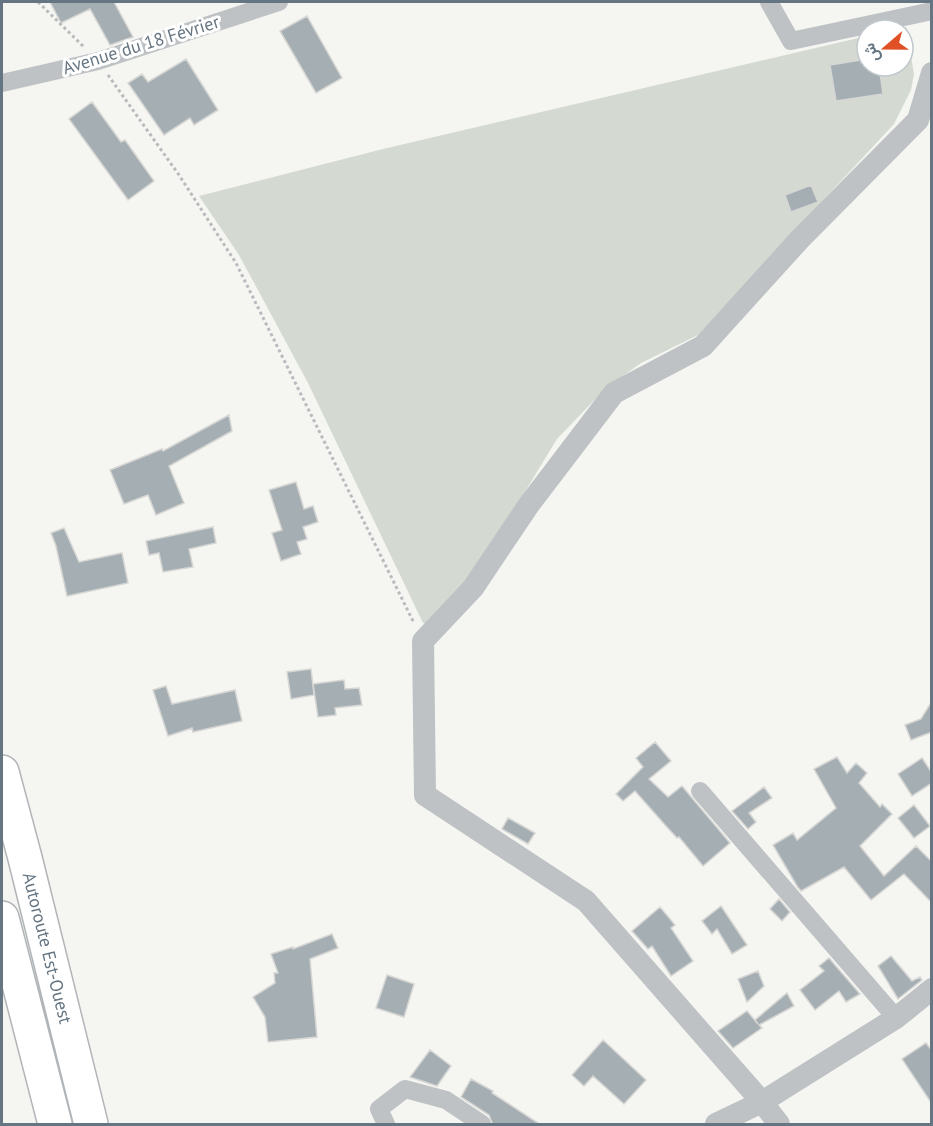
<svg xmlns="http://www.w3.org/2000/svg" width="933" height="1126" viewBox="0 0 933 1126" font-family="'PT Sans',Vazirmatn,sans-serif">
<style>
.green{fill:#d4dad1}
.building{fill:#a5aeb3;stroke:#d6d6d4;stroke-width:1.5}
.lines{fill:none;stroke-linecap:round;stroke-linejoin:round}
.motorway-casing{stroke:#b1b5b8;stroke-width:36}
.path{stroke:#b8bbbd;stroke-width:3;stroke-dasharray:3 3;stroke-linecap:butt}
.minor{stroke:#bec2c5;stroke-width:18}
.tertiary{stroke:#bec2c5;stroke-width:22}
.motorway{stroke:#fff;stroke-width:33}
.labels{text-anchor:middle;stroke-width:6;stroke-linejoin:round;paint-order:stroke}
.street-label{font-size:18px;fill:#657582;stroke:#fff}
</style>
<rect width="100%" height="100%" fill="#f5f5f1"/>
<path class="green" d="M 906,27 L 914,74 L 911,90 L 894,124 L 698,335 L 641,363 L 605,389 L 557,439 L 478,569 L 432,623 L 423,623 L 308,383 L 239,255 L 199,196 L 383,149 L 867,36 L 867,66 L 903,66 L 903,30 L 895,30 Z"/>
<path class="building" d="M 50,2 L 114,2 L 133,37 L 110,45 L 90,9 L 61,23 Z
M 307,16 L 342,78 L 316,93 L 280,31 Z
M 186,59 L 218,110 L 194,125 L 190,118 L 164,135 L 128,83 L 142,74 L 148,82 Z
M 867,59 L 867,66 L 879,66 L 883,94 L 836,101 L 830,65 Z
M 92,102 L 121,142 L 125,140 L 154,181 L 128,200 L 69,119 Z
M 811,185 L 818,202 L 791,212 L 785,195 Z
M 229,415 L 232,431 L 169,466 L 184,503 L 156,515 L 148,495 L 124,504 L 110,470 L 162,449 L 163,451 Z
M 296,482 L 304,509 L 313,506 L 318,522 L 303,527 L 307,539 L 297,542 L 301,554 L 281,561 L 272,533 L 282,530 L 269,490 Z
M 213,527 L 216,543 L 189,549 L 193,567 L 163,572 L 159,553 L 149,555 L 146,541 Z
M 64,528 L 79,562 L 122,553 L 128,583 L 67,596 L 56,546 L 51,533 Z
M 311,669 L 314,695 L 291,699 L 287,672 Z
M 344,680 L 345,689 L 359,688 L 362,705 L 335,708 L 336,715 L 318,717 L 313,684 Z
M 166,686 L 172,704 L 235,690 L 242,721 L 193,732 L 192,728 L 168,736 L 153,690 Z
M 932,701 L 932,732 L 911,740 L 905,725 L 921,719 Z
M 655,742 L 671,761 L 649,779 L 668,797 L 682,786 L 730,843 L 703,866 L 679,837 L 677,838 L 666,826 L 635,791 L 623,801 L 616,794 L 643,767 L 636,758 Z
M 837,757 L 847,773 L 856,763 L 867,773 L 859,783 L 880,807 L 882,804 L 892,814 L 860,846 L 884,876 L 916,846 L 932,862 L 932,903 L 904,874 L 871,900 L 844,867 L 801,891 L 797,886 L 773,845 L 793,833 L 797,840 L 836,808 L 814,769 Z
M 922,758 L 932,773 L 932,783 L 912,796 L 898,774 Z
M 764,787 L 772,798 L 749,813 L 756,822 L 748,829 L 732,811 Z
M 914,805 L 930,826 L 914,838 L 898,818 Z
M 508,818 L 535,833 L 528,844 L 502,829 Z
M 779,899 L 790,912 L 782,921 L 770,909 Z
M 721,906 L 747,945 L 732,954 L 717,929 L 712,934 L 702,921 Z
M 660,907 L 675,925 L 671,928 L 693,961 L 671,976 L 652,946 L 648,949 L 632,931 Z
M 332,934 L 338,948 L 310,959 L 317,1037 L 268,1042 L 265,1017 L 253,997 L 275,983 L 274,973 L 278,973 L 271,954 L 293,947 L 293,949 Z
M 891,956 L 912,981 L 920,977 L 922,980 L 898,999 L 878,966 Z
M 829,958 L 860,994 L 846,1002 L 839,991 L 815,1010 L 800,990 L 824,971 L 819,966 Z
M 758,971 L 764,986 L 747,1002 L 738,979 Z
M 387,975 L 414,984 L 404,1017 L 376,1008 Z
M 787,993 L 794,1006 L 759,1025 L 762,1028 L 733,1048 L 718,1031 L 747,1011 L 758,1024 L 755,1020 Z
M 603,1040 L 646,1080 L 624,1104 L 593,1076 L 584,1086 L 572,1075 Z
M 926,1043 L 932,1051 L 932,1104 L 902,1059 Z
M 430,1050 L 451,1066 L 437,1086 L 410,1077 Z
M 471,1079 L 493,1091 L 492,1093 L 541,1125 L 493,1125 L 489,1115 L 461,1097 Z"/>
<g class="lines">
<defs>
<path id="motorway" d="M 2,772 L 25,858 L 91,1124
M 2,918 L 55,1124"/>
</defs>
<use href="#motorway" class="motorway-casing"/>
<path class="path" d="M 38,2 L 84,47
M 108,75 L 179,175 L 236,263 L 414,623"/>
<path class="minor" d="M 769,2 L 791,41 L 932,11
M 2,83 L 98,61 L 279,2
M 700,791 L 896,1018
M 386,1124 L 379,1109 L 405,1089 L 446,1100 L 482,1124"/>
<path class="tertiary" d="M 716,1124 L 762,1102 L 896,1018 L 932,989
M 779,1124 L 762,1102 L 586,901 L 425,795 L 423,641 L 473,588 L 528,506 L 614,393 L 703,346 L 800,239 L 918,120 L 932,73"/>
<use href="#motorway" class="motorway"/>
</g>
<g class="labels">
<g class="street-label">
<text transform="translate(141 45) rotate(-17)" y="6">Avenue du 18 Février</text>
<text transform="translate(47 948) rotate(76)" y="6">Autoroute Est-Ouest</text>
</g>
</g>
<rect width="933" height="1126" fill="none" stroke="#657582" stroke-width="6"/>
<g transform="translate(885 48) rotate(250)"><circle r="28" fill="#ffffff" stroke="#c1c8cd" stroke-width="1.5"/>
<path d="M0-4.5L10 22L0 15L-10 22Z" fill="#e05127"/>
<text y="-9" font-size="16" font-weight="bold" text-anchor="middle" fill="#657582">ش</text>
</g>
</svg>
